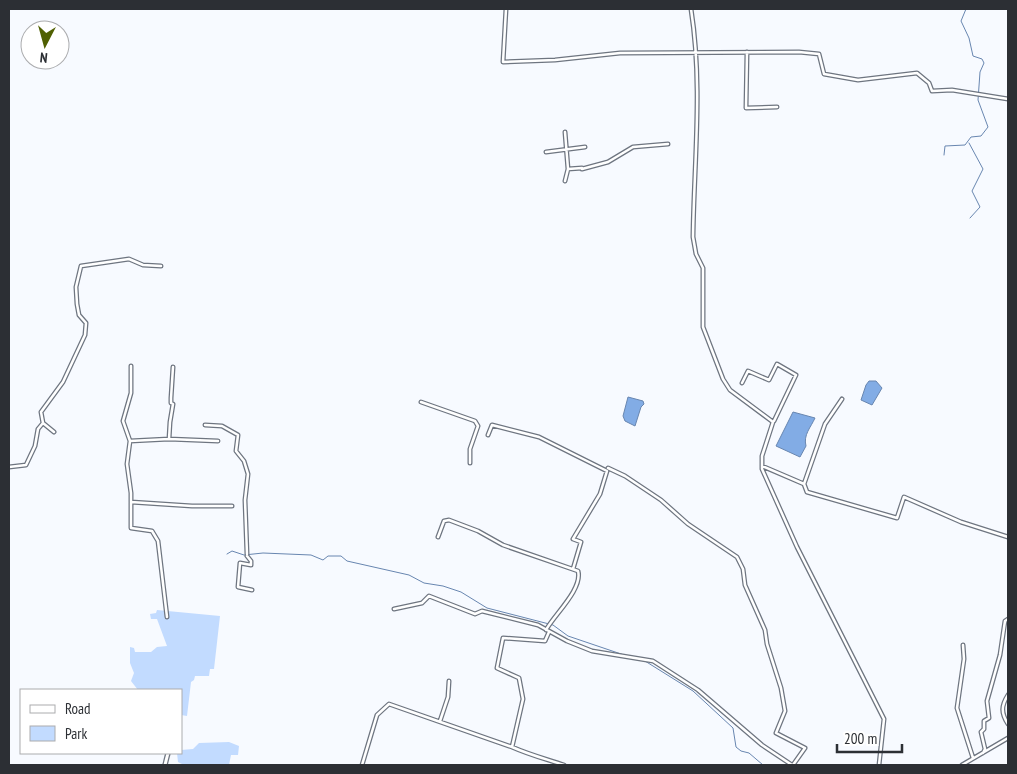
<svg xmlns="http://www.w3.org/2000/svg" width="1017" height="774" viewBox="0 0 1017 774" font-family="'PT Sans Narrow',sans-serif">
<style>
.green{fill:#c2dbff}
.water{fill:#82ace5;stroke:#6886b0}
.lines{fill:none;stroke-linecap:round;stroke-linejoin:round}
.stream{stroke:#6886b0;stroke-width:1}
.minor-casing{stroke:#6e7580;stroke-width:5}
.tertiary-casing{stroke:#6e7580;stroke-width:5.5}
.minor{stroke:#fff;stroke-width:2.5}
.tertiary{stroke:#fff;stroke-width:3}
</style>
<rect width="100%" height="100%" fill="#f7faff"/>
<path class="green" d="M 157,610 L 220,616 L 214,669 L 210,669 L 209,676 L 195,676 L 194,680 L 191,682 L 187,716 L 181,715 L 181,690 L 138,690 L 131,681 L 134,673 L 130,663 L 130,647 L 134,648 L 135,652 L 151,652 L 157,647 L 167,646 L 157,619 L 151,619 L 150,614 L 156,613 Z
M 229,742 L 239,746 L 238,755 L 231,755 L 229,765 L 184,765 L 178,762 L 177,753 L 181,753 L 181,750 L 193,749 L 199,743 Z"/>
<path class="water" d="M 869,381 L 876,381 L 882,388 L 872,405 L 861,400 L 866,385 Z
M 628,397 L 643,401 L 644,404 L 641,407 L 635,426 L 625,421 L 623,416 Z
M 793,412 L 815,418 C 811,427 803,435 806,446 L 800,457 L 776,446 Z"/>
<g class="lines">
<path class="stream" d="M 969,143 L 983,169 L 972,191 L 980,207 L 970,218
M 944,155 L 945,146 L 965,145 L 971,137 L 981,136 L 988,127 L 978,100 L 980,72 L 984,63 L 982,59 L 973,56 L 969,38 L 961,21 L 966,9
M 227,554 L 232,551 L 244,555 L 263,553 L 311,555 L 323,560 L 328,556 L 341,556 L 347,561 L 409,575 L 424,583 L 443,586 L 461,592 L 487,608 L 553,625 L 568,636 L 627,656
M 633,659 L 645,661 L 693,691 L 733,728 L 736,747 L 741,751 L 749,753 L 763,765"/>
<defs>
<path id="minor" d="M 506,9 L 503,62 L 555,60 L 620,53 L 799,52 L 819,54 L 824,74 L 858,80 L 917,73 L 929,83 L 932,91 L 952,90 L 1008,99
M 691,9 C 703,85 694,161 693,237 L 696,254 L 703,268 L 703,327 L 723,379 L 730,390 L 773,422 L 762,456 L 762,469 L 797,547 L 884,719 L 879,765
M 747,52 L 746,108 L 777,107
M 565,132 L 568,169 L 565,181
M 546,152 L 585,147
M 568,169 L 582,168
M 582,169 L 608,162 L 633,147 L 668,144
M 131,366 L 131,393 L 123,421 L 130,441 L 127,464 L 131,493 L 131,528 L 152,531 L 158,541 L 167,617
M 742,383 L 748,371 L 769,380 L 777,364 L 796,375 L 774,421
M 421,402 L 475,421 L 478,426 L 470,449 L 470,463
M 205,425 L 222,426 L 238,435 L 236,451 L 244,461 L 248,474 L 245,500 L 247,554
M 54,432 L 43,423 L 41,412 L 63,382 L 85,335 L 86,323 L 79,315 L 77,304 L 76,287 L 81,266 L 129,259 L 143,265 L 161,266
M 488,435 L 492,425 L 539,437 L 607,471 L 600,494 L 573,539 L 581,542 L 573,569
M 169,439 L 170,422 L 173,404 L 171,403 L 171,398 L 173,367
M 130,441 L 169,439 L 218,441
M 762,466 L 804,484 L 807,492 L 897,518 L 904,497 L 961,522 L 1008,537
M 9,467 L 26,465 L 35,446 L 38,429 L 43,423
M 608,468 L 625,476 L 661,500 L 688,524 L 737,557 L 743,569 L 745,585 L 765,630 L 767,644 L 781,688 L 785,711 L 776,733 L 805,748 L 793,765
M 804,484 L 825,424 L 842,399
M 131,502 L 192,506 L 232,506
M 438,537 L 444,521 L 449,520 L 478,531 L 503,545 L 578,571 C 583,589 554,615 546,630
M 247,556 L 251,561 L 251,565 L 240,563 L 238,587 L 252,590
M 394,609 L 422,603 L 429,596 L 475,614 L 482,611 L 538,625 L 567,641 L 592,651 L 653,661 L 698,690 L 762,745 L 792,765
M 963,645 L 964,659 L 957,708 L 973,758
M 1008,695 C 1001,706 1001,713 1008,724
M 440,721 L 448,697 L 449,681
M 512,747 C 530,755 546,759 564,765
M 983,753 L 985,749 L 981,732 L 984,729 L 984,721 L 989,718 L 987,701 L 1000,655 L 1005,621 L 1008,619
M 362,765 L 377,715 L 389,704 L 512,747 L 523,699 L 519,678 L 497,668 L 503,638 L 545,641 L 549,632
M 962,765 L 1008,738"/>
<path id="tertiary" d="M 165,765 L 168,753"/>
</defs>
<use href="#minor" class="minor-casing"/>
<use href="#tertiary" class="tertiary-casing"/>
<use href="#minor" class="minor"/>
<use href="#tertiary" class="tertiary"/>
</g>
<rect width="1017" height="774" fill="none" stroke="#2c2f34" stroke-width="20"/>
<rect x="20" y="689" width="162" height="65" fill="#ffffff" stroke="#abacae"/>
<rect x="30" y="705" width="25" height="8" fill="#ffffff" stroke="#abacae"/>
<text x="65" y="714" font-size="15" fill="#2c2f34">Road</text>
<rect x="30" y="726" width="25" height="15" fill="#c2dbff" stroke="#abacae"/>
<text x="65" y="739" font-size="15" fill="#2c2f34">Park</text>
<g transform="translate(45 45) rotate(186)"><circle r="24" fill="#ffffff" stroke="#abacae"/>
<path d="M0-4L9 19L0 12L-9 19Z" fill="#506002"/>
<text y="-8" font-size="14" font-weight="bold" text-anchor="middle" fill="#2c2f34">N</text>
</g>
<path d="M837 744v8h65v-8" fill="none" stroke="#2c2f34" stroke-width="2.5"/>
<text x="844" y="744" font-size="15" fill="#2c2f34" stroke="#ffffff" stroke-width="4" paint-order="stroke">200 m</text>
</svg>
